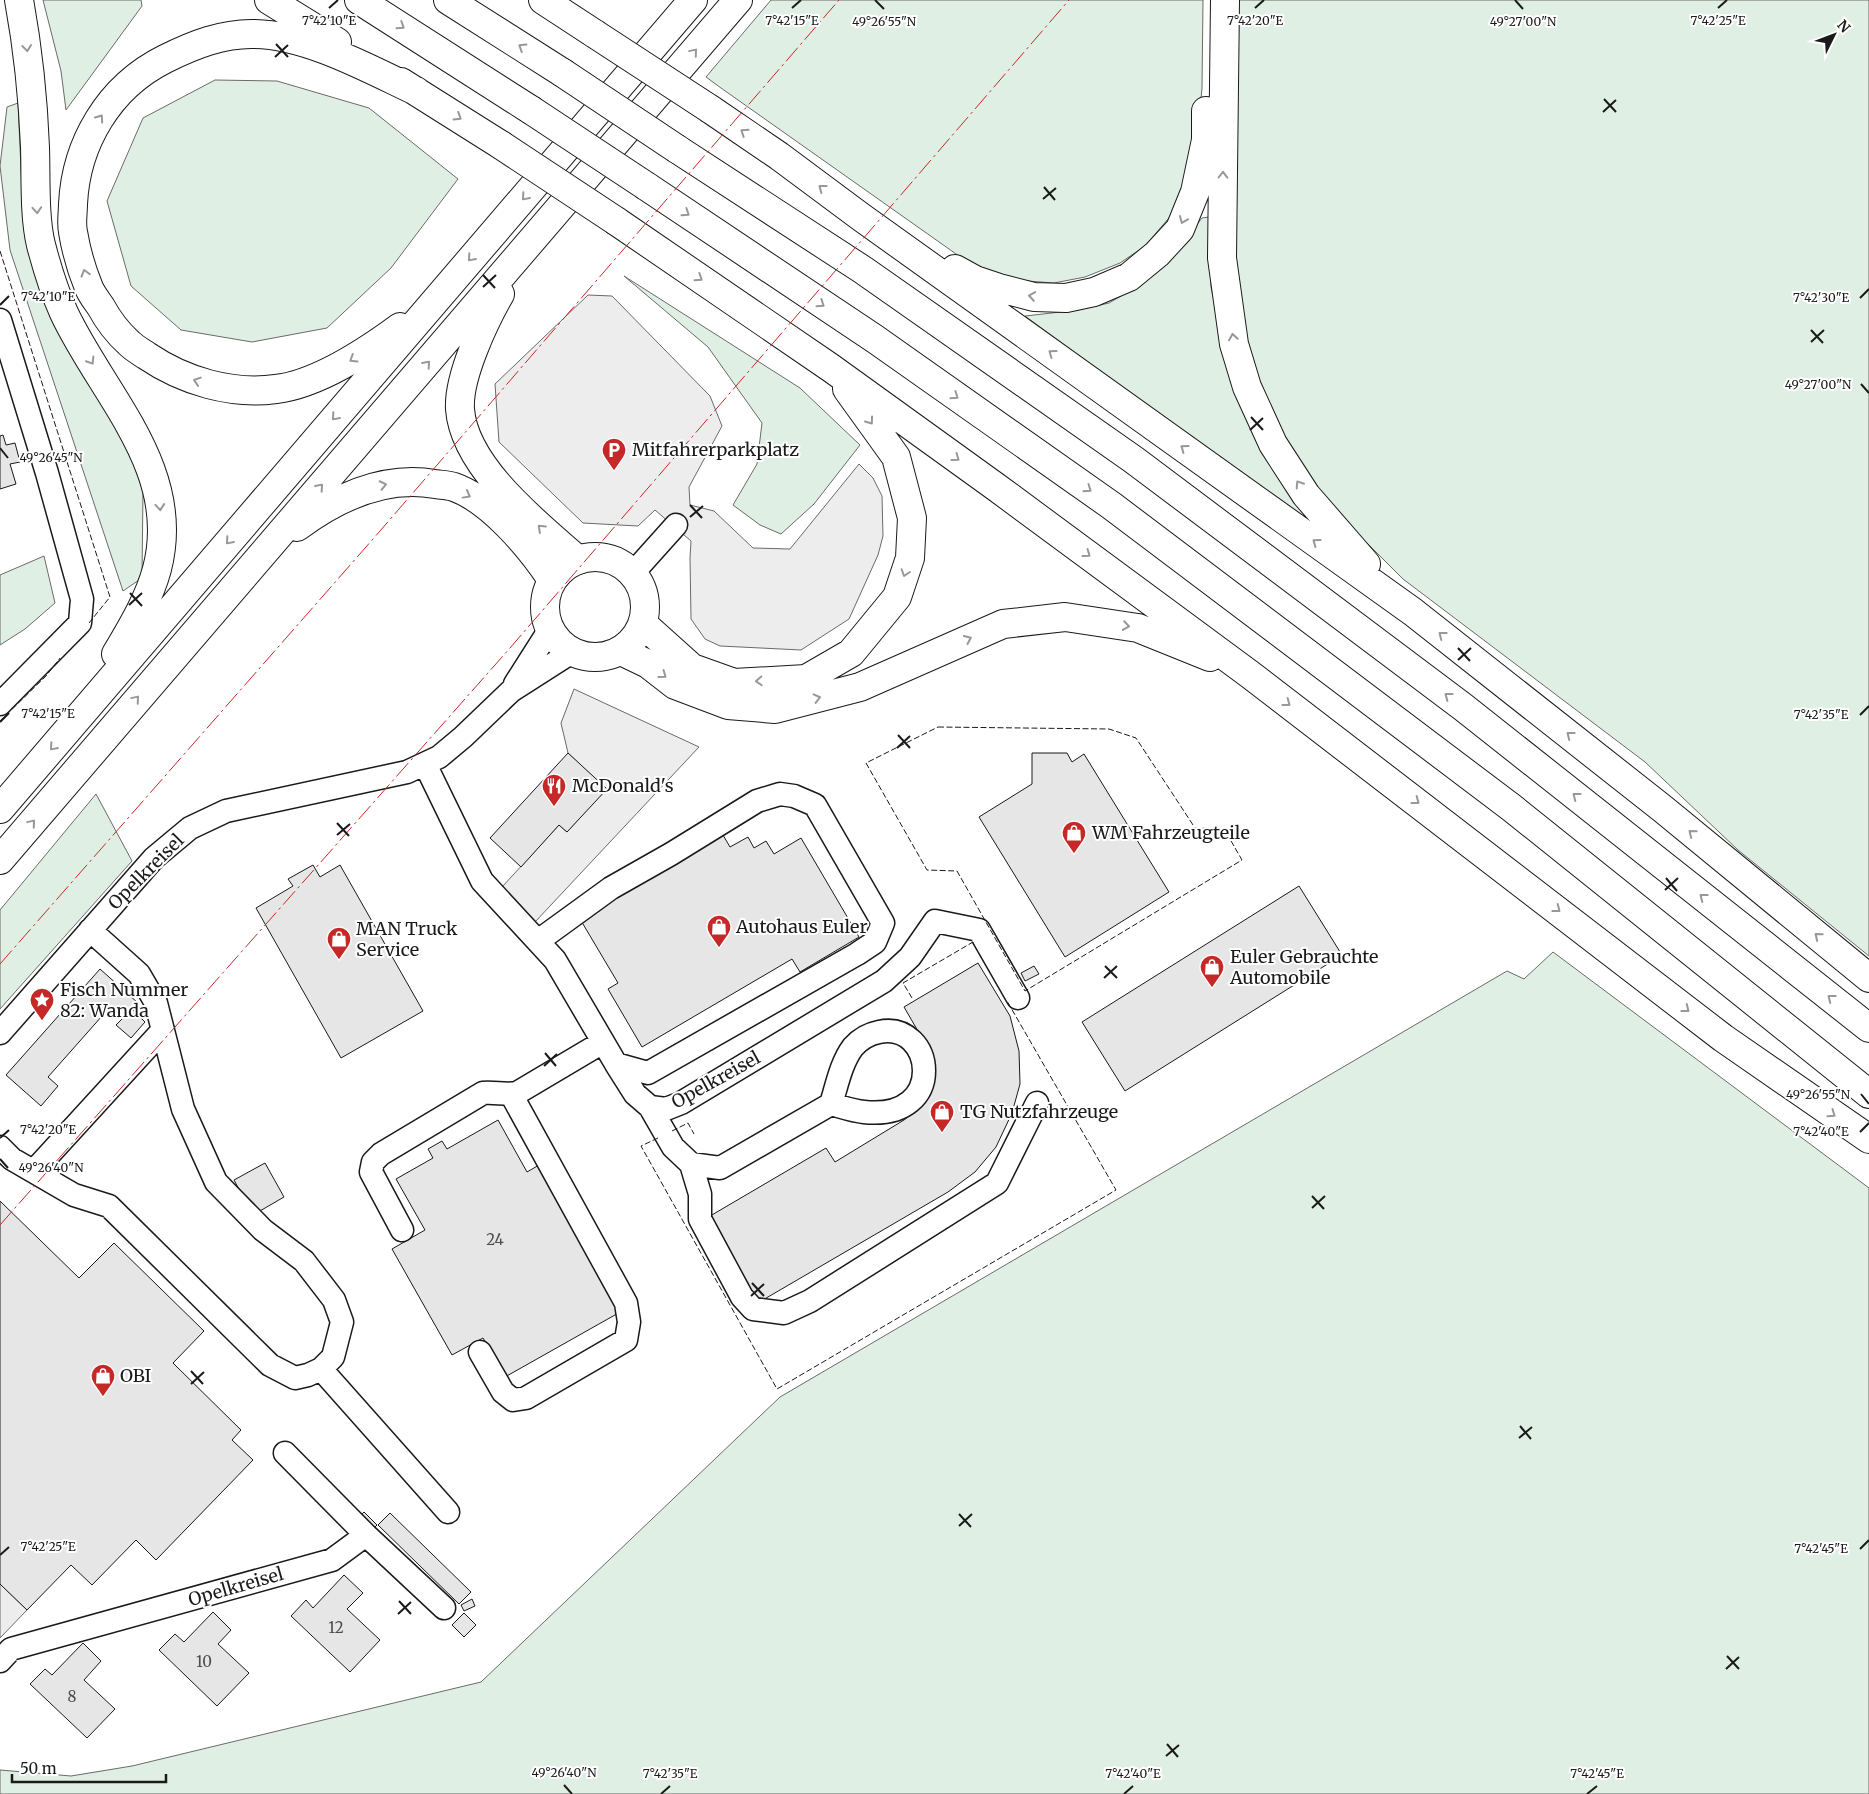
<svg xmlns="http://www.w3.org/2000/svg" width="1869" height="1794" viewBox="0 0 1869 1794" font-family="Merriweather,serif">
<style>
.green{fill:#e0efe3;stroke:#6a6a6a}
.parking{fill:#ededed;stroke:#6a6a6a}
.building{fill:#e6e6e6;stroke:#1a1a1a}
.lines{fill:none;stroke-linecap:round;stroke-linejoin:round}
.minor-casing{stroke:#1a1a1a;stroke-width:25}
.major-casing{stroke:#1a1a1a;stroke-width:30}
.highway-casing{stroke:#1a1a1a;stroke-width:30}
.minor{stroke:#fff;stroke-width:22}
.major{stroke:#fff;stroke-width:28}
.highway{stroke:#fff;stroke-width:28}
.highway-bridge-casing{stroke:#1a1a1a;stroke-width:30;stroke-linecap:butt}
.highway-bridge{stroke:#fff;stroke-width:28}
.fence{stroke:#1a1a1a;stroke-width:1;stroke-dasharray:6 2.5;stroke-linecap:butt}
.power{stroke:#c62828;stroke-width:1;stroke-dasharray:18 4 2.5 4;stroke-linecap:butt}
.oneway{stroke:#989898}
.ticks{fill:none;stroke:#1a1a1a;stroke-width:2}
.labels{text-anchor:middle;stroke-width:4;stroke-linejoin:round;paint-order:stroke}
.number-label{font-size:15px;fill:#4d4d4d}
.poi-label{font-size:18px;fill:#1a1a1a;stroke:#fff;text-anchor:start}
.street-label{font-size:18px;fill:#1a1a1a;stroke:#fff}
.ticks-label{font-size:12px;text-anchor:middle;fill:#1a1a1a;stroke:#fff;stroke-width:4;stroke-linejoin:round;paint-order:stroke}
</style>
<rect width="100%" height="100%" fill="#fff"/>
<path class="green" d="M 43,0 L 141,0 L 142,6 L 66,110 L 61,71 Z
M 771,0 L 1203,0 L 1202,88 L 1197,144 L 1174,212 L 1145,246 L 1120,263 L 1085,277 L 1054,283 L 1014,280 L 966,261 L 721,88 L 706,77 Z
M 1235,0 L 1869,0 L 1869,956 L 1738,850 L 1645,762 L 1403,579 L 1313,489 L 1281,439 L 1243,340 L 1232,258 Z
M 215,80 L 277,81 L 369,108 L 458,179 L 391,268 L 327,328 L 252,342 L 181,330 L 131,286 L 107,201 L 143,118 Z
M 18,103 L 23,213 L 122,426 L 143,489 L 142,578 L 123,591 L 10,250 L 0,166 L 7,107 Z
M 1209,217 L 1211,287 L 1230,376 L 1243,412 L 1258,440 L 1311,519 L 1307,523 L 1025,316 L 1078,310 L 1109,303 L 1143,283 L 1165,265 L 1202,218 Z
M 624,276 L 800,388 L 860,445 L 814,504 L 781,534 L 760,525 L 733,505 L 757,464 L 762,423 L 708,347 Z
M 44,556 L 55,603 L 25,629 L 0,645 L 0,575 Z
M 96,794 L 132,861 L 0,1009 L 0,910 Z
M 1553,952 L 1869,1188 L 1869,1794 L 0,1794 L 0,1770 L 71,1776 L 132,1766 L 481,1682 L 780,1397 L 1507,971 L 1524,979 Z"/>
<path class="parking" d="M 588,295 L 612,296 L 710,396 L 722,426 L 689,487 L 690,505 L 714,511 L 753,548 L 790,549 L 859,464 L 873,478 L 882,496 L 883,536 L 878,555 L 849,619 L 801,650 L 720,646 L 705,639 L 691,619 L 690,558 L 691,541 L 655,510 L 638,526 L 583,523 L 499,442 L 495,384 Z
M 574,689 L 699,747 L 535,922 L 502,887 L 559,825 L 567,832 L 606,789 L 568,753 L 561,723 Z
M 0,1584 L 27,1610 L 0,1638 Z"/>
<path class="building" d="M 3,435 L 6,445 L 15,443 L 20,462 L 10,464 L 16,484 L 0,489 L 0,436 Z
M 568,753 L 607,789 L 567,832 L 559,825 L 521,867 L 490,838 Z
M 1032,753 L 1067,753 L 1072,762 L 1084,754 L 1169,892 L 1065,957 L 979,817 L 1032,784 Z
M 723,835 L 730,847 L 748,837 L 754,848 L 766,841 L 774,854 L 801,838 L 859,937 L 800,972 L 792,959 L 642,1047 L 608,989 L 618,983 L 580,919 Z
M 313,865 L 320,877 L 340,865 L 423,1011 L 341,1058 L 256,908 L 293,886 L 288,879 Z
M 1299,886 L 1342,955 L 1125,1091 L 1082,1022 Z
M 978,963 L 1010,1016 L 1019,1051 L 1020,1084 L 1012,1113 L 996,1147 L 975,1172 L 948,1192 L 756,1304 L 705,1219 L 826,1148 L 835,1162 L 904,1120 L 921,1107 L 929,1092 L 934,1077 L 933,1057 L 904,1007 Z
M 1034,966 L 1039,974 L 1025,981 L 1021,973 Z
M 100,969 L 138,1003 L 132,1009 L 145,1022 L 131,1038 L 116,1025 L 123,1018 L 110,1007 L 48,1077 L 58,1086 L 41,1106 L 6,1075 Z
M 498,1120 L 527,1172 L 539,1165 L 622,1311 L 505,1377 L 483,1338 L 452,1355 L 392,1249 L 425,1230 L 396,1179 L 433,1158 L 428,1149 L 442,1141 L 447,1149 Z
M 265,1163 L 284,1197 L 253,1215 L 234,1180 Z
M 0,1201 L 79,1278 L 114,1243 L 204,1331 L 173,1363 L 241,1430 L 232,1440 L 253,1460 L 156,1560 L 136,1540 L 92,1585 L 71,1565 L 27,1610 L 0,1584 Z
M 364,1512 L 377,1525 L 371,1531 L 358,1518 Z
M 390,1513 L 471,1592 L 459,1604 L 378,1525 Z
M 344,1575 L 363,1593 L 347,1609 L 380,1640 L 350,1672 L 291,1616 L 306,1600 L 313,1608 Z
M 472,1599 L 475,1606 L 464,1611 L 461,1605 Z
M 213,1612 L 231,1630 L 218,1644 L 249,1673 L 217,1706 L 159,1650 L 175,1634 L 184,1642 Z
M 464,1613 L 476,1625 L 464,1637 L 452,1625 Z
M 83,1643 L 101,1661 L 84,1680 L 115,1709 L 87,1738 L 30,1684 L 45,1669 L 52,1675 Z"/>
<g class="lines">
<defs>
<path id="minor" d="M 0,320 L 47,473 L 82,599 L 80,623 L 0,704
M 633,573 L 676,525
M 515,684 L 550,629
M 425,764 L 482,881 L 555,960 L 616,1064 L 635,1094 L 650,1107 L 666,1109 L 681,1103 L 884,981 L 910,957 L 935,921 L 979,930 L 1018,998
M 538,941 L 611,888 L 671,854 L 757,801 L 780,794 L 794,796 L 815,805 L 883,923 L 875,942 L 857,954 L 648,1073 L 616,1064
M 0,1033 L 154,858 L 190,828 L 226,811 L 407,772 L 439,757 L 463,737 L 511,691 L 572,652
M 650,1107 L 673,1147 L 691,1164 L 720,1168 L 831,1104 C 837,1085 841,1063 853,1047 C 860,1039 869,1034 879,1032 C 934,1020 949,1121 864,1112 C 853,1111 842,1107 831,1104
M 0,1147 L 12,1159 L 74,1195 L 109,1206 L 270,1365 L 295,1378 L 308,1375 L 321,1369 L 333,1357 L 342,1322 L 334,1300 L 304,1261 L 263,1230 L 216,1182 L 183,1109 L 156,1003 L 139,974 L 90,930
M 691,1164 L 700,1194 L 700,1219 L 742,1297 L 753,1309 L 784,1313 L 810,1301 L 997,1183 L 1037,1103
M 34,1171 L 163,1030
M 402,1230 L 371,1172 L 373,1162 L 381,1154 L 483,1093 C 495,1092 506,1095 517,1093 L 603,1042
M 480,1352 L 503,1392 L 513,1400 L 526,1398 L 626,1340 L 629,1322 L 626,1303 L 511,1094
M 321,1369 L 448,1512
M 285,1453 L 366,1535
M 0,1661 L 11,1649 L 332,1560 L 366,1535 L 444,1608"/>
<path id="major" d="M545 607a50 50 0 1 1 100 0a50 50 0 1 1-100 0Z"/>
<path id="highway" d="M 19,0 C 28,49 33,97 35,147 C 36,176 34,217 41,245 C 47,268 54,291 64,313 C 103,396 183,469 157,569 C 149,599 132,627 116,654
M 269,0 L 337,42
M 359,0 L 531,110
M 448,0 L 563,73
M 543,0 L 595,34
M 1225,0 L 1222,258 L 1234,344 L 1247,387 L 1273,444 L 1306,495 L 1366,564
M 401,82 L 501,145
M 710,109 L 779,156 L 861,217 L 1413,612 L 1663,809 L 1869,978
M 677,149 L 863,270 L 1134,460 L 1463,707 L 1869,1028
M 646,186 L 875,339 L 1112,506 L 1512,808 L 1869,1094
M 616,221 L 831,368 L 996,487 L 1248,673 L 1723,1038 L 1869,1139
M 955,269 L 975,280 L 999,288 L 1034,297 L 1066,298 L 1094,292 L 1129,277 L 1157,254 L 1180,229 L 1195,192 L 1206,140 L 1206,111
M 500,294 C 484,322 458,377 460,409 C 464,467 537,524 578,560
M 400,327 C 366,352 318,384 276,389 C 231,395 184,381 147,356 C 141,352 134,348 129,343 C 118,333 108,320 101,307 C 97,301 92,295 89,288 C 82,271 76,250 73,232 C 71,223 73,213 73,204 C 76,143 109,87 165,59 C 193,45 223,33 255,34 C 308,35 369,69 416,91
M 297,527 C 336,498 384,475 435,484 C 441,485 448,485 454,487 C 491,500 531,548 552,580
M 643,624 L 692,668 L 734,683 L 806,679 L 851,653 L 897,597 L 910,558 L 912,518 L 896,457 L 847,389
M 621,651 L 648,664 L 675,685 L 728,705 L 775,709 L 860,687 L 1003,624 L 1065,617 L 1138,628 L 1210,657
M 0,809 L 693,0
M 0,860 C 244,572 493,288 738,0"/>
</defs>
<use href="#minor" class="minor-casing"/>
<use href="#major" class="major-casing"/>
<use href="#highway" class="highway-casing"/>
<use href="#minor" class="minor"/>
<use href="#major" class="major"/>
<use href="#highway" class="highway"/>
<defs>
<path id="highway-bridge" d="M 595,34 L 710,109
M 563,73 L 677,149
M 531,110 L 646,186
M 501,145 L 616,221"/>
</defs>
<use href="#highway-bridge" class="highway-bridge-casing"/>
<use href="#highway-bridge" class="highway-bridge"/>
<path class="fence" d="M 0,251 L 110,597 L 89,623
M 0,721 L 46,676 L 60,658
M 938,727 L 1109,729 L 1136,738 L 1195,828 L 1220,829 L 1227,834 L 1242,860 L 1025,991 L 957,871 L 927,870 L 866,763 Z
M 912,998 L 903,983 L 973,942 L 975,945
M 672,1131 L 688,1123 L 694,1134
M 658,1138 L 641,1146 L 777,1389 L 1116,1190 L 1007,1001"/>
<path class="power" d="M 0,964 L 380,531 L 839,0
M 0,1225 L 510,648 L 1069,0"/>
</g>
<defs><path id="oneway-chevron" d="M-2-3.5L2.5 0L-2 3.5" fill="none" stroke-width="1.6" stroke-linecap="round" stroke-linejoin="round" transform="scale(1.25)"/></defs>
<g class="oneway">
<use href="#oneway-chevron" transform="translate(401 26) rotate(33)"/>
<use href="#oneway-chevron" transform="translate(522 47) rotate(-148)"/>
<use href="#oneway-chevron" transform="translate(27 48) rotate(83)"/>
<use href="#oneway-chevron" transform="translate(694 52) rotate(-50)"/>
<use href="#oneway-chevron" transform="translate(458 117) rotate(32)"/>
<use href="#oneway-chevron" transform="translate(100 118) rotate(-55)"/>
<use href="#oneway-chevron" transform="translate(744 132) rotate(-146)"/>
<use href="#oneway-chevron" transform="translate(1223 175) rotate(-89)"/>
<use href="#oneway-chevron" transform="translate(822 188) rotate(-143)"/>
<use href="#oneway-chevron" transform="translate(525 197) rotate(131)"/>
<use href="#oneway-chevron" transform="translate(37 210) rotate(86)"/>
<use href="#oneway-chevron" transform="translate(686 213) rotate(34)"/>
<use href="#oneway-chevron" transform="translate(1183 220) rotate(112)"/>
<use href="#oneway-chevron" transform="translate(471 258) rotate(131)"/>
<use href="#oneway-chevron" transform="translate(85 273) rotate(-106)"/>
<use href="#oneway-chevron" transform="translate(699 278) rotate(34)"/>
<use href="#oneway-chevron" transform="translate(1032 296) rotate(-171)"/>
<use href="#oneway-chevron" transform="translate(821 304) rotate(34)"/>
<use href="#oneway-chevron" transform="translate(1233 337) rotate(-99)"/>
<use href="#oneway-chevron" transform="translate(1052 353) rotate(-144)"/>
<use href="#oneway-chevron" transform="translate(353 359) rotate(148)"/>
<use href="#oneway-chevron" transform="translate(91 361) rotate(58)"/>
<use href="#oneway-chevron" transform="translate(427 364) rotate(-49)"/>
<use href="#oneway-chevron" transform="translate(197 381) rotate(-162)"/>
<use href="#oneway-chevron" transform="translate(955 396) rotate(35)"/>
<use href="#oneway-chevron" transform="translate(335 417) rotate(131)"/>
<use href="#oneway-chevron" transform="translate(870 421) rotate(54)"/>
<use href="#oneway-chevron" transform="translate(1184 448) rotate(-144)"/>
<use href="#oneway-chevron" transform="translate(956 458) rotate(36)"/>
<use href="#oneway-chevron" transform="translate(1299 484) rotate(-123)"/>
<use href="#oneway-chevron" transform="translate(383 485) rotate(-12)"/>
<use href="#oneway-chevron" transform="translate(320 487) rotate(-49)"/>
<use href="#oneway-chevron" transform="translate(1088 489) rotate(35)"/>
<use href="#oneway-chevron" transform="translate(467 495) rotate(29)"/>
<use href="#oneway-chevron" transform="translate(160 507) rotate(85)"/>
<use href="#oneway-chevron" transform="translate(541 528) rotate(-137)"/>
<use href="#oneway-chevron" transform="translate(229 541) rotate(131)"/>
<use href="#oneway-chevron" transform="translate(1316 542) rotate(-144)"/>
<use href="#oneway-chevron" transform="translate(1087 554) rotate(36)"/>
<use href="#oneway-chevron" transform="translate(905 573) rotate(108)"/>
<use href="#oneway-chevron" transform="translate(1126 626) rotate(9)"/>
<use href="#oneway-chevron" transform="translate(1442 635) rotate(-142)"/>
<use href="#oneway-chevron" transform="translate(968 639) rotate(-24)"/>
<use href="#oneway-chevron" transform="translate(663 675) rotate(36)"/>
<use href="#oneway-chevron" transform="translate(759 681) rotate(177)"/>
<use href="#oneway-chevron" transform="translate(1448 696) rotate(-143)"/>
<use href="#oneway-chevron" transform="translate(817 698) rotate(-14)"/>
<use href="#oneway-chevron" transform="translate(136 699) rotate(-50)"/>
<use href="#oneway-chevron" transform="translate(1287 703) rotate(37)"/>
<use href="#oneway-chevron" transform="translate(1570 735) rotate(-142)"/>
<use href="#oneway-chevron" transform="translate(53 747) rotate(131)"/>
<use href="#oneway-chevron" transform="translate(1576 796) rotate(-142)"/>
<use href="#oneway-chevron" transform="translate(1416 801) rotate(37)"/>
<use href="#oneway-chevron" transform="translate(32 823) rotate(-50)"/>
<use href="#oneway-chevron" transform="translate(1692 833) rotate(-141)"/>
<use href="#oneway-chevron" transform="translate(1703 897) rotate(-142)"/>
<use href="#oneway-chevron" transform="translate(1557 909) rotate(38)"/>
<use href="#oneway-chevron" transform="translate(1818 936) rotate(-141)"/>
<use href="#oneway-chevron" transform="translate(1831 998) rotate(-142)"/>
<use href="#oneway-chevron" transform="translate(1686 1009) rotate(38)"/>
<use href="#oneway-chevron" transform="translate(1832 1114) rotate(35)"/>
</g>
<path class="ticks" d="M 875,0 L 884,9M 1515,0 L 1523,9M 329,8 L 338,0M 792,8 L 801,0M 1255,8 L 1264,0M 1718,8 L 1727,0M 276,44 L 288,57M 275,57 L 288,45M 1604,99 L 1616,112M 1603,112 L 1616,100M 1044,187 L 1055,200M 1043,199 L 1056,188M 483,275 L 495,288M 483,287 L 496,275M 1860,298 L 1869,289M 0,305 L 9,296M 1811,330 L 1823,343M 1811,342 L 1824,330M 1861,384 L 1869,393M 1251,417 L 1263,430M 1250,430 L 1263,418M 0,448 L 8,458M 690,505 L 702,518M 690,517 L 703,506M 130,593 L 142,606M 129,605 L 142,593M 1458,648 L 1470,661M 1458,660 L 1471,648M 1860,715 L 1869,706M 0,722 L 9,713M 898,735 L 910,748M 897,748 L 910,736M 337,823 L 349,836M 337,835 L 350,824M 1666,878 L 1677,891M 1665,890 L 1678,878M 1105,966 L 1117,978M 1104,978 L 1117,966M 545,1053 L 556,1066M 544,1066 L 557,1054M 1861,1094 L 1869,1104M 1860,1132 L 1869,1123M 0,1138 L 9,1130M 0,1159 L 8,1168M 1312,1196 L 1324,1209M 1312,1208 L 1325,1196M 752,1283 L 764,1296M 751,1296 L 764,1284M 191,1371 L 203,1384M 191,1384 L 204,1372M 1520,1426 L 1531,1439M 1519,1438 L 1532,1427M 959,1514 L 971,1527M 959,1526 L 972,1514M 1860,1549 L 1869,1540M 0,1555 L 9,1547M 399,1601 L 411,1614M 398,1614 L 411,1602M 1727,1656 L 1739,1669M 1726,1669 L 1739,1657M 1167,1744 L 1178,1757M 1166,1756 L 1179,1745M 564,1785 L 572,1794M 661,1794 L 670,1786M 1124,1794 L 1133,1786M 1587,1794 L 1597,1786"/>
<defs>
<symbol id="parking-pin" viewBox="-11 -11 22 30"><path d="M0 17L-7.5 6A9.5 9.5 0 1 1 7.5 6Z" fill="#c62828" stroke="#fff"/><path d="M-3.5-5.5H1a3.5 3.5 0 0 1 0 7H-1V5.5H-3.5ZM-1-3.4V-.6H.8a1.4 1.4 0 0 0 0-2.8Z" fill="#fff"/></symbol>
<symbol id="restaurant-pin" viewBox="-11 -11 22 30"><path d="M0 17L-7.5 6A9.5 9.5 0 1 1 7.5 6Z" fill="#c62828" stroke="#fff"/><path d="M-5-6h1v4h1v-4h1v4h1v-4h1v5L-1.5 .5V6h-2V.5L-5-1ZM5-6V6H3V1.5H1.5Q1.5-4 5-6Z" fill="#fff"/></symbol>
<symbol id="shop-pin" viewBox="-11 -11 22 30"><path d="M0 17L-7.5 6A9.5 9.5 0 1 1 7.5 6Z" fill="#c62828" stroke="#fff"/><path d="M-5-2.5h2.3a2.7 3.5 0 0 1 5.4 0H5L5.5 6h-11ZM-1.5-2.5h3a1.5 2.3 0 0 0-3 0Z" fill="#fff"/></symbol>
<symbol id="sight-pin" viewBox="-11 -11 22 30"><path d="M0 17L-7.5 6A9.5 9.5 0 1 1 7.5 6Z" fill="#c62828" stroke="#fff"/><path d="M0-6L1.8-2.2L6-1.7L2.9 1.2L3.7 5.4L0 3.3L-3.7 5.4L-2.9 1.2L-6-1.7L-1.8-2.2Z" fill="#fff"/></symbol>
</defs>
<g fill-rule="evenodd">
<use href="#parking-pin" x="600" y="436" width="28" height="38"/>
<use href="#restaurant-pin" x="540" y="772" width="28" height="38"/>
<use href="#shop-pin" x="1060" y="819" width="28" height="38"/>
<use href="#shop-pin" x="705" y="913" width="28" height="38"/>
<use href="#shop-pin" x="325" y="925" width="28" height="38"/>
<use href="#shop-pin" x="1198" y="953" width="28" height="38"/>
<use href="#sight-pin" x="28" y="986" width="28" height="38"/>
<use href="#shop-pin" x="928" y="1098" width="28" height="38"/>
<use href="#shop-pin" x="89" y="1362" width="28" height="38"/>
</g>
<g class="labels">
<g class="number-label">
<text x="495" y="1245">24</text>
<text x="336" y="1633">12</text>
<text x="204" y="1667">10</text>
<text x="72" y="1702">8</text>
</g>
<g class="poi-label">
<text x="632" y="456">Mitfahrerparkplatz</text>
<text x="572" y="792">McDonald's</text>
<text x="1092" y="839">WM Fahrzeugteile</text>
<text x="736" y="933">Autohaus Euler</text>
<text x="356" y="935">MAN Truck<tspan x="356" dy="21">Service</tspan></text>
<text x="1230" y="963">Euler Gebrauchte<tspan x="1230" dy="21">Automobile</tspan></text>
<text x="60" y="996">Fisch Nummer<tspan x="60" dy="21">82: Wanda</tspan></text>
<text x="960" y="1118">TG Nutzfahrzeuge</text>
<text x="120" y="1382">OBI</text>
</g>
<g class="street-label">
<text transform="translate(146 872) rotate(-45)" y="6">Opelkreisel</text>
<text transform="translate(716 1080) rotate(-29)" y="6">Opelkreisel</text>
<text transform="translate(236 1587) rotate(-16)" y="6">Opelkreisel</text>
</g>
</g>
<g class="ticks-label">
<text x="329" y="25">7°42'10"E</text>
<text x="792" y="25">7°42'15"E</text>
<text x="1255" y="25">7°42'20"E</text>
<text x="1718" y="25">7°42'25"E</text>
<text x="884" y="26">49°26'55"N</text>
<text x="1523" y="26">49°27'00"N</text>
<text x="48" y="301">7°42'10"E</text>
<text x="1821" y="302">7°42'30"E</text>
<text x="1818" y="389">49°27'00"N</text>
<text x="51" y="462">49°26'45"N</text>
<text x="48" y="718">7°42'15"E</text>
<text x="1821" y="719">7°42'35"E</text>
<text x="1818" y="1099">49°26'55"N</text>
<text x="48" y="1134">7°42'20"E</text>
<text x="1821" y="1136">7°42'40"E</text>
<text x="51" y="1172">49°26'40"N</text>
<text x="48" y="1551">7°42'25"E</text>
<text x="1821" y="1553">7°42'45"E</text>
<text x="564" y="1777">49°26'40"N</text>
<text x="670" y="1778">7°42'35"E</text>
<text x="1133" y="1778">7°42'40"E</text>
<text x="1597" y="1778">7°42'45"E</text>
</g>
<g transform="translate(1834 35) rotate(48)" stroke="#ffffff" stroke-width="4" paint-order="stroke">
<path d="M0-4L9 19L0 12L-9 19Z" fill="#1a1a1a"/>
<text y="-8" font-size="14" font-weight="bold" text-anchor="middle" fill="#1a1a1a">N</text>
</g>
<path d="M12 1774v8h154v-8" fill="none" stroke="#1a1a1a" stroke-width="2.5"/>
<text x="20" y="1774" font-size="15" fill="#1a1a1a" stroke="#ffffff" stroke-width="4" paint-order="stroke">50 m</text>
</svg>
